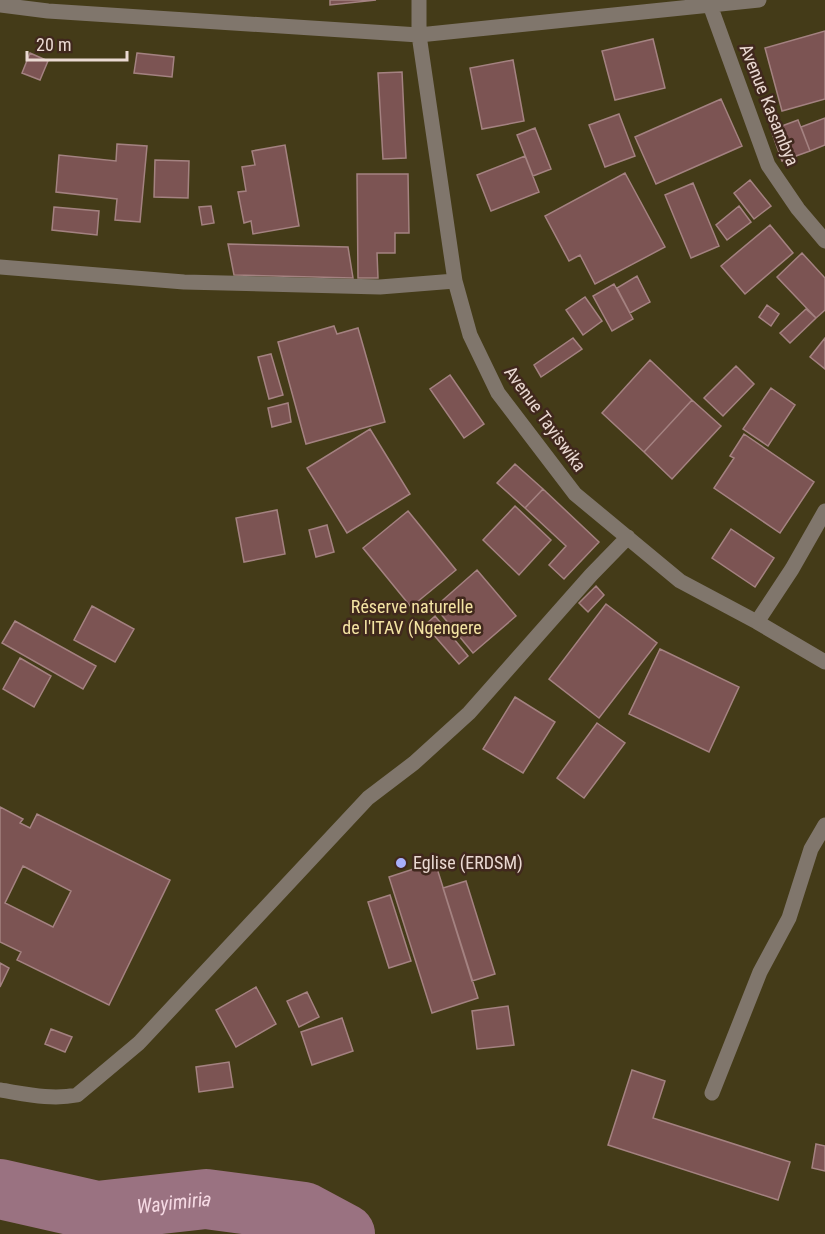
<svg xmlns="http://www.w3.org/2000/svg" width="825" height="1234" viewBox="0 0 825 1234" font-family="'Roboto Condensed',sans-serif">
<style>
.green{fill:#443b18}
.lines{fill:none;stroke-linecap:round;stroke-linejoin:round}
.river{stroke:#9a7281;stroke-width:60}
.building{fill:#7c5453;stroke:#a48281;stroke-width:1.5;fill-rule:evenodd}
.minor{stroke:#80766c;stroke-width:15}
.poi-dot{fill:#a8b0fc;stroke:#40281d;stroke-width:2}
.labels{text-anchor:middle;stroke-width:5;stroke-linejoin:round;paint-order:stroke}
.street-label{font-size:18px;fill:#ead9d2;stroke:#40281d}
.park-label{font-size:18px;fill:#f4e4a3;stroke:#40281d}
.poi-label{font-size:18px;fill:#ead9d2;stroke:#40281d;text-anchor:start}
.water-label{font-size:20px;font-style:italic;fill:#f6dae4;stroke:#40281d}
</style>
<rect width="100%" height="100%" fill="#40281d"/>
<path class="green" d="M 0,0 L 825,0 L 825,1234 L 0,1234 Z"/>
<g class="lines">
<path class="river" id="s1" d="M 0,1189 L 97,1211 L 206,1199 L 304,1212 L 345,1234"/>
</g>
<path class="building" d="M 330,0 L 376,0 L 330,5 Z
M 825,31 L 825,99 L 782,111 L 765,48 Z
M 653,39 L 665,88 L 615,100 L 602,51 Z
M 30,53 L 48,61 L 40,80 L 22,73 Z
M 137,53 L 174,57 L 172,77 L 134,73 Z
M 513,60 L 524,121 L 482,129 L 470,68 Z
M 402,72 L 406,158 L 383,159 L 378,73 Z
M 721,99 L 742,146 L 656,184 L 635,137 Z
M 619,114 L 635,156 L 605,167 L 589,125 Z
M 825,118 L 825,145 L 810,151 L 801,127 Z
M 798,120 L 810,151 L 782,161 L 771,130 Z
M 535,128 L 551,169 L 533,176 L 517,135 Z
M 117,144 L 147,146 L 140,222 L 115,220 L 117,199 L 56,192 L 59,155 L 116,161 Z
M 285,145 L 299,226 L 253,234 L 251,221 L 244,223 L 238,192 L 246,191 L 242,167 L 255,165 L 252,151 Z
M 525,156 L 539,192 L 491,211 L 477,175 Z
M 155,160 L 189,161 L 188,198 L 154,197 Z
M 625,173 L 665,247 L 595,284 L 580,255 L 569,261 L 545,216 Z
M 357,174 L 408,174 L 409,233 L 395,233 L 395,253 L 377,253 L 378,278 L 358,278 Z
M 750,180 L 771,206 L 754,219 L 734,193 Z
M 693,183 L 719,246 L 691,258 L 665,195 Z
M 211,206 L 214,223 L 202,225 L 199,207 Z
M 739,206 L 751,222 L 727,240 L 716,225 Z
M 54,207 L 99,211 L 97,235 L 52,230 Z
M 770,225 L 793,253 L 745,294 L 721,266 Z
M 228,244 L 348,247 L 353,278 L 234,275 Z
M 802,253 L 825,278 L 825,310 L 816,318 L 777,277 Z
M 637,276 L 650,302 L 630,313 L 617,288 Z
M 614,284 L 633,319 L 612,331 L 593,296 Z
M 585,297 L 602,321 L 583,335 L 566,310 Z
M 767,305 L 779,314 L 771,326 L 759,317 Z
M 806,309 L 816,318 L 790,343 L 780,333 Z
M 334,326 L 337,334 L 358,328 L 385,422 L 306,444 L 278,342 Z
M 573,338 L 582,349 L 541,377 L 534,365 Z
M 825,338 L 825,369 L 810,357 Z
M 271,354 L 283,395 L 269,399 L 258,357 Z
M 650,360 L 692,400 L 644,452 L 602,413 Z
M 736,366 L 754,384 L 723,416 L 704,398 Z
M 450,375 L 484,424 L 464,438 L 430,389 Z
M 771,388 L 795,405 L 768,446 L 743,429 Z
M 692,400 L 721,426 L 672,479 L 644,452 Z
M 288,403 L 291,422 L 272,427 L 268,408 Z
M 370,429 L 410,494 L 347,533 L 307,468 Z
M 744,434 L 814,482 L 780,533 L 714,488 L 734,458 L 730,456 Z
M 515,464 L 543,489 L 525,508 L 497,483 Z
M 543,489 L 599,542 L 564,579 L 549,565 L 566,546 L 525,508 Z
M 515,506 L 551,540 L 519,575 L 483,540 Z
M 277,510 L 285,554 L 244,562 L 236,518 Z
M 408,511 L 456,570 L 411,607 L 363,548 Z
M 327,525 L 334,552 L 316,557 L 309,530 Z
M 731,529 L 774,558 L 755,587 L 712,558 Z
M 477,570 L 516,616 L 473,653 L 435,607 Z
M 596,586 L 604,595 L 588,612 L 579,603 Z
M 606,604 L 657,643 L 599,718 L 549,679 Z
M 92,606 L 134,629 L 115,662 L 74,640 Z
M 435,616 L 468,656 L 459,664 L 425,625 Z
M 15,621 L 96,666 L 83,689 L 2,643 Z
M 660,649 L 739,687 L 709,752 L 629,714 Z
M 20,658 L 51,676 L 34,707 L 3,689 Z
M 515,697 L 555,722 L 523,773 L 483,749 Z
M 597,723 L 625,743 L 584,798 L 557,778 Z
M 0,807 L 23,819 L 20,823 L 30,828 L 37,814 L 170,880 L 109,1005 L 17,960 L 21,952 L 0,942 ZM 23,866 L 71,891 L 53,927 L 5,903 Z
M 435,862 L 478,998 L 432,1013 L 389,877 Z
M 466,881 L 495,974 L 472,981 L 443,888 Z
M 390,895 L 411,961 L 389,968 L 368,902 Z
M 0,963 L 9,968 L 0,987 Z
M 256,987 L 276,1024 L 236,1047 L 216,1010 Z
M 307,992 L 319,1017 L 299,1027 L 287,1001 Z
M 508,1006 L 514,1045 L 477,1049 L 472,1011 Z
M 342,1018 L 353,1051 L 312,1065 L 301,1032 Z
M 51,1029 L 72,1037 L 65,1052 L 45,1044 Z
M 229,1062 L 233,1087 L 199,1092 L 196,1067 Z
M 632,1070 L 665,1081 L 653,1118 L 790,1162 L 778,1200 L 608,1145 Z
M 816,1144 L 825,1146 L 825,1171 L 812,1168 Z"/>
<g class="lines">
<path class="minor" d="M 419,0 L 419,35 L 455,281 L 470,335 L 498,393 L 575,494 L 680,581 L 757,622 L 825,662
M 0,5 L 48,11 L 419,35 L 759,0
M 710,5 L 768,165 L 798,209 L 825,241
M 0,267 L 184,282 L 380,287 L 455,281
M 757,622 L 792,569 L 825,511
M 0,1090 C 26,1094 51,1100 77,1095 L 139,1043 L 368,798 L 414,763 L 469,713 L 591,575 L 628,537
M 712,1093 L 760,972 L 789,918 L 811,849 L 825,825"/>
</g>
<circle class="poi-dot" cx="401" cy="863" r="6"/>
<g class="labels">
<g class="street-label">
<text transform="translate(769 105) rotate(68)" y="6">Avenue Kasambya</text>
<text transform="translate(545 419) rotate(54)" y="6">Avenue Tayiswika</text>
</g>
<g class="park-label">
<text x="412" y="613">Réserve naturelle<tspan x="412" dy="21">de l'ITAV (Ngengere</tspan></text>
</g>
<g class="poi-label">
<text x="413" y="869">Eglise (ERDSM)</text>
</g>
<g class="water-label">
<text dy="7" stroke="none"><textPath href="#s1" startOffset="177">Wayimiria</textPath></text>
</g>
</g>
<path d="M27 51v9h100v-9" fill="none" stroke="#ead9d2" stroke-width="3"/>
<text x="36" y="51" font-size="18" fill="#ead9d2" stroke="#40281d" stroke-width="4.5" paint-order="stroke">20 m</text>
</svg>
